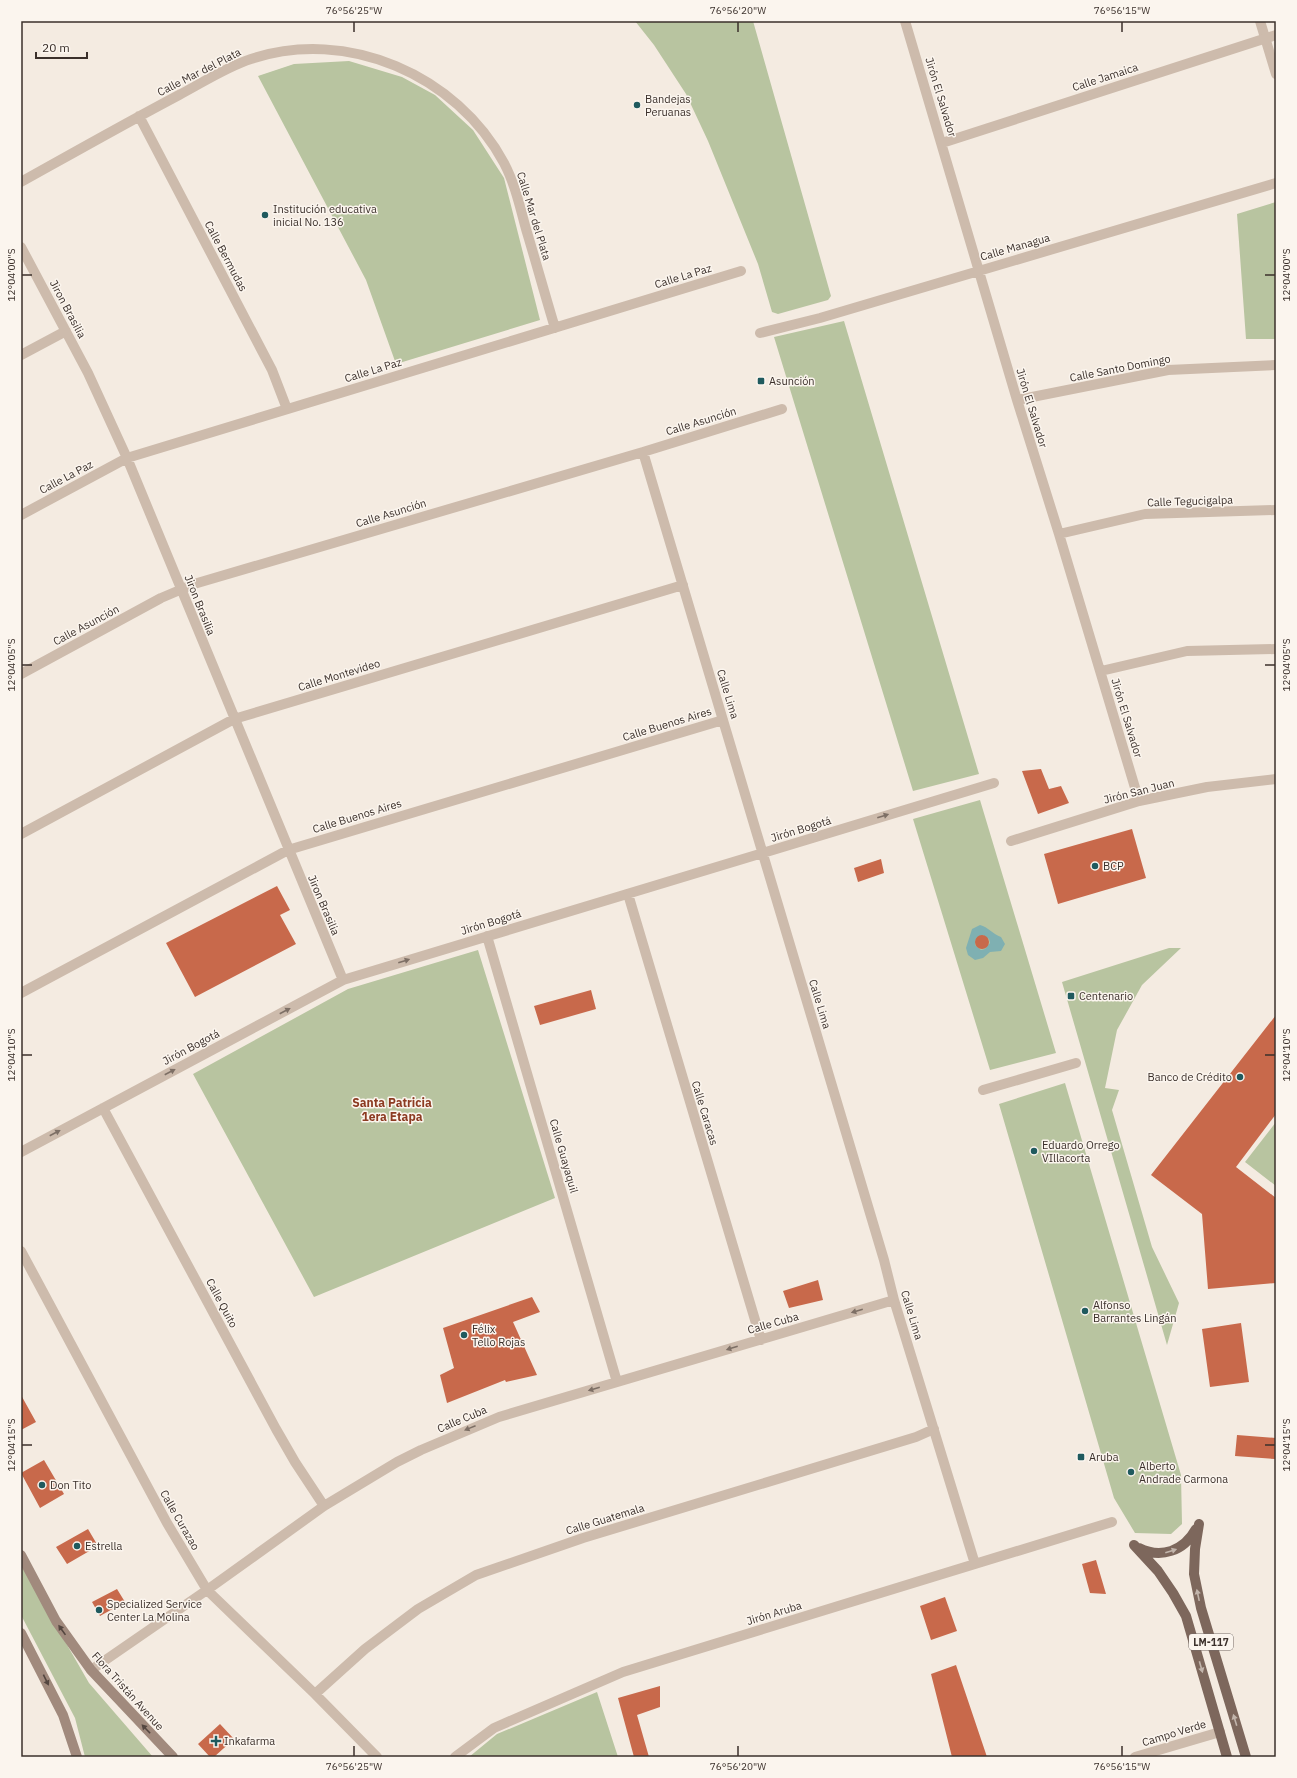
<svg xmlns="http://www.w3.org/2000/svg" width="1297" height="1778" viewBox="0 0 1297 1778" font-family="'IBM Plex Sans',sans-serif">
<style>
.green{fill:#b8c4a0}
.water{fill:#7fb0b2;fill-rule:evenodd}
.building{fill:#c8694b}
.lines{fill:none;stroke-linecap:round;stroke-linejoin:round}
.pedestrian{stroke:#cdbbac;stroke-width:10}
.minor{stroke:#cdbbac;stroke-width:10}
.secondary{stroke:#a18a7d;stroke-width:10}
.primary{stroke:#7d675c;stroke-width:10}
.oneway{fill:#7d6f65}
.oneway2{fill:#c2b5ac}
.oneway3{fill:#544640}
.ticks{fill:none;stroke:#3b302b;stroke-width:1.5}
.poi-dot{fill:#1f5a5e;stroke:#fbf5ee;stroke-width:1.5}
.labels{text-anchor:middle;stroke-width:3;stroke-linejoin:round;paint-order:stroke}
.shield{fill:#fbf5ee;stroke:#756b66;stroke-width:1}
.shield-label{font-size:10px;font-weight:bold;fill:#3b302b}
.street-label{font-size:11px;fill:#3b302b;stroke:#fbf5ee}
.poi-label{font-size:11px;fill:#3b302b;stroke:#fbf5ee;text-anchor:start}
.neighbourhood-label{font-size:12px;font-weight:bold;fill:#8c3b22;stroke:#fbf5ee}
.neatline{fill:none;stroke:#3b302b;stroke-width:1.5}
.ticks-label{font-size:10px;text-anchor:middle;fill:#3b302b}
</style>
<rect width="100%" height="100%" fill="#f4ebe1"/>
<path class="green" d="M 635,21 L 753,21 L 831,296 L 828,300 L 778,314 L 772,312 L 758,264 L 708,141 L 686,94 L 654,45 Z
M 349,61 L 402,77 L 435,95 L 473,130 L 504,178 L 540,320 L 396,364 L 366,280 L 258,76 L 294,64 Z
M 1276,202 L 1276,339 L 1246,339 L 1237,214 Z
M 844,321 L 979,774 L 913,791 L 774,337 Z
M 980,800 L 1056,1053 L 990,1070 L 913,819 Z
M 1169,948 L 1181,948 L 1142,985 L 1117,1030 L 1105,1088 L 1119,1090 L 1112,1110 L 1152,1247 L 1179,1303 L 1167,1345 L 1062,982 Z
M 478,950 L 555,1198 L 314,1297 L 193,1074 L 348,989 Z
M 1065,1083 L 1181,1475 L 1182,1524 L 1171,1534 L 1135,1533 L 1114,1498 L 999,1104 Z
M 1276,1122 L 1276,1186 L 1245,1162 Z
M 21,1565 L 89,1683 L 153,1757 L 85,1757 L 75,1718 L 21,1615 Z
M 597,1692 L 618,1757 L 469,1757 L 497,1734 Z"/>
<path class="water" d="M 980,925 C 988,927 993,934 1001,937 L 1005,944 L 1001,951 L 990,952 L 983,958 L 975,960 L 968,955 L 966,948 L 972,929 ZM 983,935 L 989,939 L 990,943 L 985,949 L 981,950 L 975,945 L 976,938 Z"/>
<path class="building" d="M 1041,769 L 1049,789 L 1061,786 L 1069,803 L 1038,814 L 1022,771 Z
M 1132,829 L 1146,878 L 1058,904 L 1044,854 Z
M 881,859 L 884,873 L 858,882 L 854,868 Z
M 277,886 L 290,910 L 280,915 L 296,944 L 195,997 L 166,943 Z
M975 942a7 7 0 1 1 14 0a7 7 0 1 1-14 0Z
M 591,990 L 596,1009 L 540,1025 L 534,1006 Z
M 1276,1015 L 1276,1114 L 1236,1167 L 1276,1198 L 1276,1283 L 1208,1289 L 1202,1214 L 1151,1175 Z
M 818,1280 L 823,1300 L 789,1308 L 783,1291 Z
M 532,1297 L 540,1312 L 513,1322 L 537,1375 L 506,1382 L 505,1380 L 447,1403 L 440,1375 L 454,1368 L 443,1328 Z
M 1241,1323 L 1249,1382 L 1210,1387 L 1202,1329 Z
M 21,1395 L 36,1422 L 21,1430 Z
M 1237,1435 L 1276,1438 L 1275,1459 L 1235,1456 Z
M 44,1460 L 64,1494 L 40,1508 L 21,1473 Z
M 88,1529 L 98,1546 L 67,1564 L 56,1547 Z
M 1096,1560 L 1106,1594 L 1090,1593 L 1082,1564 Z
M 117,1589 L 125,1602 L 100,1616 L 92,1602 Z
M 945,1597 L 957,1631 L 931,1640 L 920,1606 Z
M 956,1665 L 987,1757 L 952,1757 L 931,1674 Z
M 660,1686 L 660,1707 L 637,1715 L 649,1757 L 634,1757 L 618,1698 Z
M 220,1724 L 234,1739 L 214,1757 L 210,1757 L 198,1744 Z"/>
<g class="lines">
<path class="pedestrian" d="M 1260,21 L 1276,74"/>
<path class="minor" d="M 905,21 L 1017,400 L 1059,534 L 1139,801
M 139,116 L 272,370 L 287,409
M 942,143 L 1276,35
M 21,182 C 73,153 126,123 179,95 C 202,83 226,67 251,59 C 347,27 457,75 504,163 C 515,184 520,207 526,229 C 536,262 545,295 555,328
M 21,247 L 88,373 L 127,458 L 343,980
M 760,333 L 820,318 L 1276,183
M 21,355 L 66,331
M 1017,400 L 1168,370 L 1276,365
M 643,452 L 884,1260 L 894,1300 L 975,1564
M 21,515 L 127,458 L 741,271
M 1059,534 L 1145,514 L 1276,510
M 1101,671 L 1187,651 L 1276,649
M 21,674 L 161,598 L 194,584 L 643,452 L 782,409
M 21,834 L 234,719 L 683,585
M 1011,841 L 1139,801 L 1207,787 L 1276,779
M 628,894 L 761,1340
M 487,936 L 617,1382
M 21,993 L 288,850 L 723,720
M 983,1090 L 1076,1063
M 103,1108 L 276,1429 L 295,1462 L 324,1506
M 21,1152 L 343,980 L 994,783
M 21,1251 L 167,1523 L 207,1590 L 315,1694 L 377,1757
M 91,1670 L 207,1590 L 324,1506 L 397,1462 L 421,1450 L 499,1417 L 894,1300
M 315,1694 L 365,1649 L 418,1609 L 476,1575 L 583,1538 L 916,1437 L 934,1429
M 455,1757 L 494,1728 L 623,1672 L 1112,1522
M 1135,1757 L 1220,1732"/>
<path class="secondary" d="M 21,1555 L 56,1621 L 91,1670 L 173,1757
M 21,1633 L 63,1715 L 77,1757"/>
<path class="primary" d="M 1199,1524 L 1195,1549 L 1194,1574 L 1201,1608 L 1246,1757
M 1134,1545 L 1158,1571 L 1173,1593 L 1186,1616 L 1227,1757
M 1139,1548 C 1161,1559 1184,1551 1196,1529"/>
</g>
<defs><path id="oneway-solid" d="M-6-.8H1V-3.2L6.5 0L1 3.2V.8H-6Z"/></defs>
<g class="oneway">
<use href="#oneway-solid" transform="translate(883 816) rotate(-17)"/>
<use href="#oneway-solid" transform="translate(404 961) rotate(-17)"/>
<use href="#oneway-solid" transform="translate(285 1011) rotate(-28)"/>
<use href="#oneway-solid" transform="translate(170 1072) rotate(-28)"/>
<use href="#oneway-solid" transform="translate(55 1133) rotate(-28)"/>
<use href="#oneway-solid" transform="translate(857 1311) rotate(164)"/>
<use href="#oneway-solid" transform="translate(732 1348) rotate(163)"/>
<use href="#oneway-solid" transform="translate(594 1389) rotate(164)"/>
<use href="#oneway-solid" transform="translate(470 1428) rotate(158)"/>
</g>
<g class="oneway2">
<use href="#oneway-solid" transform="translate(1171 1551) rotate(-18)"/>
<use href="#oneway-solid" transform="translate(1198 1595) rotate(-102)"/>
<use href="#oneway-solid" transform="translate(1201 1667) rotate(74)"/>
<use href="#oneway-solid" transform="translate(1235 1720) rotate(-107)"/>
</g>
<g class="oneway3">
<use href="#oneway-solid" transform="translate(62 1630) rotate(-125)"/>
<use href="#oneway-solid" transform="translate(46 1680) rotate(64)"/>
<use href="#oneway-solid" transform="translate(146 1729) rotate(-134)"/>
</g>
<path class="ticks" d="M 354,22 L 354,32M 738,22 L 738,32M 1122,22 L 1122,32M 22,275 L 32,275M 1265,275 L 1275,275M 22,665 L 32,665M 1265,665 L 1275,665M 22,1055 L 32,1055M 1265,1055 L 1275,1055M 22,1445 L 32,1445M 1265,1445 L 1275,1445M 354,1746 L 354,1756M 738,1746 L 738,1756M 1122,1746 L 1122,1756"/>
<g class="poi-dot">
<circle cx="637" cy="105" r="4"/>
<circle cx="265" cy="215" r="4"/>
<rect x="757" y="377" width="8" height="8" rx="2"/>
<circle cx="1095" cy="866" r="4"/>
<rect x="1067" y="992" width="8" height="8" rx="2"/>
<circle cx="1240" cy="1077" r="4"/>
<circle cx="1034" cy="1151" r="4"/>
<circle cx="1085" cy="1311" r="4"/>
<circle cx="464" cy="1335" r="4"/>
<rect x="1077" y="1453" width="8" height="8" rx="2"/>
<circle cx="1131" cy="1472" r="4"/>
<circle cx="42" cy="1485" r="4"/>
<circle cx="77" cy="1546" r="4"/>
<circle cx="99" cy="1610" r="4"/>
<path d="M214 1735h4v4h4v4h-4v4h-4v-4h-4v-4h4z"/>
</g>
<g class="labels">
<rect class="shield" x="1189" y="1634" width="44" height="16" rx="3"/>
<g class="shield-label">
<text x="1211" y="1646">LM-117</text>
</g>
<g class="street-label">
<text transform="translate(199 72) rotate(-27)" y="4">Calle Mar del Plata</text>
<text transform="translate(1105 77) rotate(-18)" y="4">Calle Jamaica</text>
<text transform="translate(941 97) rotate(73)" y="4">Jirón El Salvador</text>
<text transform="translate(534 216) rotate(73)" y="4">Calle Mar del Plata</text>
<text transform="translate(1015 247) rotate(-16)" y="4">Calle Managua</text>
<text transform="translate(226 256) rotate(62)" y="4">Calle Bermudas</text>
<text transform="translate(683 276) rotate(-17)" y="4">Calle La Paz</text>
<text transform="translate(68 309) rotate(62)" y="4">Jiron Brasilia</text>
<text transform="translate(1120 368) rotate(-11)" y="4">Calle Santo Domingo</text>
<text transform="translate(373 370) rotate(-17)" y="4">Calle La Paz</text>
<text transform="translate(1032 408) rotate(73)" y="4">Jirón El Salvador</text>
<text transform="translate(701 421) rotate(-17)" y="4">Calle Asunción</text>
<text transform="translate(66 477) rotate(-28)" y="4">Calle La Paz</text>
<text transform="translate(1190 501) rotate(-2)" y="4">Calle Tegucigalpa</text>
<text transform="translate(391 513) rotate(-17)" y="4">Calle Asunción</text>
<text transform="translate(200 605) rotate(68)" y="4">Jiron Brasilia</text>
<text transform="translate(86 625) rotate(-28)" y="4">Calle Asunción</text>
<text transform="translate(339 675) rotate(-17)" y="4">Calle Montevideo</text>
<text transform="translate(728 694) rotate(73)" y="4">Calle Lima</text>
<text transform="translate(1127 718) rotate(73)" y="4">Jirón El Salvador</text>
<text transform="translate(667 724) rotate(-17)" y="4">Calle Buenos Aires</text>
<text transform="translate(1139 791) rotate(-14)" y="4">Jirón San Juan</text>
<text transform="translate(357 816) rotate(-17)" y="4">Calle Buenos Aires</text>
<text transform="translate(801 829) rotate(-17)" y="4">Jirón Bogotá</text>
<text transform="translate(324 905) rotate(67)" y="4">Jiron Brasilia</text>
<text transform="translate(491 922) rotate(-17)" y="4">Jirón Bogotá</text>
<text transform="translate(820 1004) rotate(73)" y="4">Calle Lima</text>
<text transform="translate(191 1047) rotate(-28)" y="4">Jirón Bogotá</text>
<text transform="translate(705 1113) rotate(73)" y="4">Calle Caracas</text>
<text transform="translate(564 1156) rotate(74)" y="4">Calle Guayaquil</text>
<text transform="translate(222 1303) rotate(62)" y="4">Calle Quito</text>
<text transform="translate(912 1315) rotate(73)" y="4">Calle Lima</text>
<text transform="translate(773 1323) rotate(-16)" y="4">Calle Cuba</text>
<text transform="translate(462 1419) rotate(-23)" y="4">Calle Cuba</text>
<text transform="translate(605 1519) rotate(-17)" y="4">Calle Guatemala</text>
<text transform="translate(180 1520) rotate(60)" y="4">Calle Curazao</text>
<text transform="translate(774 1613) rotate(-17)" y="4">Jirón Aruba</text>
<text transform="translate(128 1691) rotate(48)" y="4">Flora Tristán Avenue</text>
<text transform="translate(1174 1733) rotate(-17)" y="4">Campo Verde</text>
</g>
<g class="poi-label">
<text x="645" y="103">Bandejas<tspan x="645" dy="13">Peruanas</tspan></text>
<text x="273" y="213">Institución educativa<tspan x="273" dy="13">inicial No. 136</tspan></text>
<text x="769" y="385">Asunción</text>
<text x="1103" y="870">BCP</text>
<text x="1079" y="1000">Centenario</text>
<text x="1232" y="1081" text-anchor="end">Banco de Crédito</text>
<text x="1042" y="1149">Eduardo Orrego<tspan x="1042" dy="13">VIllacorta</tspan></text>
<text x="1093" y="1309">Alfonso<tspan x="1093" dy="13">Barrantes Lingán</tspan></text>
<text x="472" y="1333">Félix<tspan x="472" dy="13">Tello Rojas</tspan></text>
<text x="1089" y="1461">Aruba</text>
<text x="1139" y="1470">Alberto<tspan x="1139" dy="13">Andrade Carmona</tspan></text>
<text x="50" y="1489">Don Tito</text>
<text x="85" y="1550">Estrella</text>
<text x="107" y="1608">Specialized Service<tspan x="107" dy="13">Center La Molina</tspan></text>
<text x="224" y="1745">Inkafarma</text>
</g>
<g class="neighbourhood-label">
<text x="392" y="1107">Santa Patricia<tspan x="392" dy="14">1era Etapa</tspan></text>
</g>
</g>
<rect width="1297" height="1778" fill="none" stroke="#fbf5ee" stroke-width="44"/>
<path d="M36 52v6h51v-6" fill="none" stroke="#3b302b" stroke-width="2"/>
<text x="42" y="52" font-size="12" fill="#3b302b" stroke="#fbf5ee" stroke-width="3" paint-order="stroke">20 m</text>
<rect x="22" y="22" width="1253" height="1734" class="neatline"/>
<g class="ticks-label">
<text x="354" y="14">76°56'25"W</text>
<text x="738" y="14">76°56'20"W</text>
<text x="1122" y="14">76°56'15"W</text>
<text transform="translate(11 275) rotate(-90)" y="4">12°04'00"S</text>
<text transform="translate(1286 275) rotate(-90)" y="4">12°04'00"S</text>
<text transform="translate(11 665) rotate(-90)" y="4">12°04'05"S</text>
<text transform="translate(1286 665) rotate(-90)" y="4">12°04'05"S</text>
<text transform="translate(11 1055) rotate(-90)" y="4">12°04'10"S</text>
<text transform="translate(1286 1055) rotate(-90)" y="4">12°04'10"S</text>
<text transform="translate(11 1445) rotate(-90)" y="4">12°04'15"S</text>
<text transform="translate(1286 1445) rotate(-90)" y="4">12°04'15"S</text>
<text x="354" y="1770">76°56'25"W</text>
<text x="738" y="1770">76°56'20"W</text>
<text x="1122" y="1770">76°56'15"W</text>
</g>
</svg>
